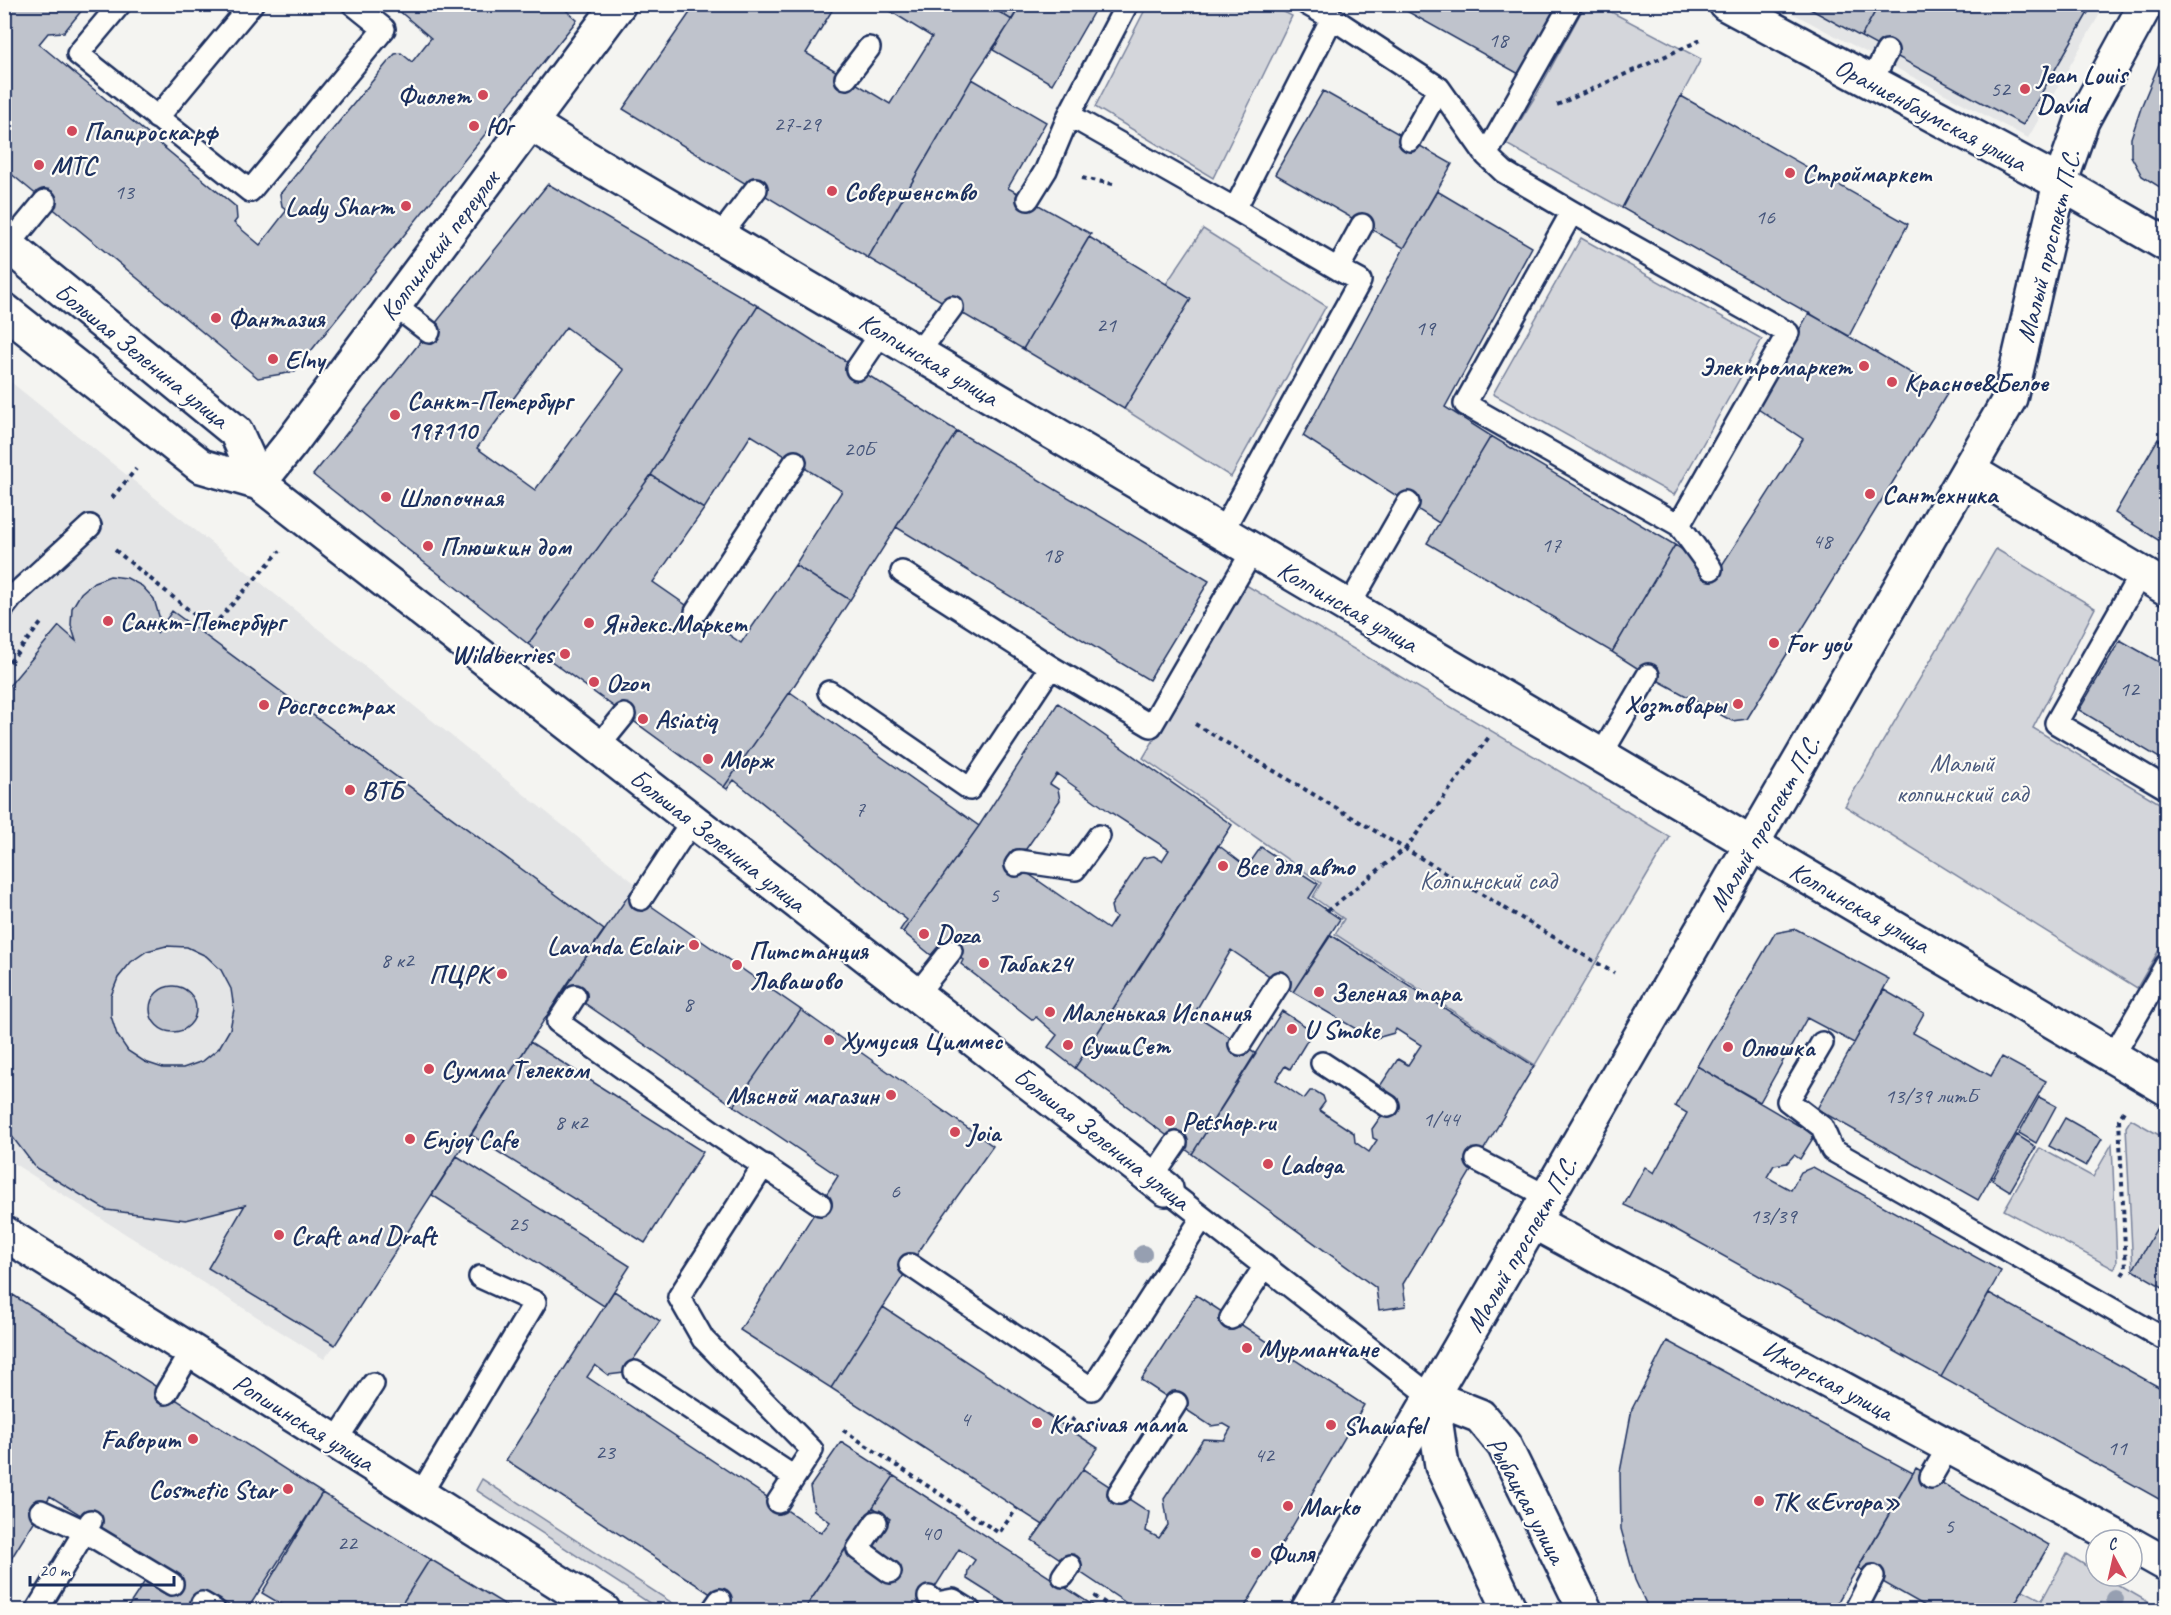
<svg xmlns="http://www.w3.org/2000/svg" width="2171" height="1615" viewBox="0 0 2171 1615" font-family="Caveat,sans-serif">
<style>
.built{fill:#e4e5e6}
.green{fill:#d4d6db;stroke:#78829c;stroke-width:1.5}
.building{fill:#bfc3cc;stroke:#1b2f5e;stroke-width:1.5;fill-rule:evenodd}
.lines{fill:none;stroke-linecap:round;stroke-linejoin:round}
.lane-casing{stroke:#1b2f5e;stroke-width:26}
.street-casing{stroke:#1b2f5e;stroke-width:38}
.secondary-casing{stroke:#1b2f5e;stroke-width:38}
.path{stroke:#1b2f5e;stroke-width:4;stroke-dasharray:4.5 4.5;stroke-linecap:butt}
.lane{stroke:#fdfcf7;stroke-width:21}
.street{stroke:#fdfcf7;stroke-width:33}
.secondary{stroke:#fdfcf7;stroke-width:33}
.tree{fill:#969fb1}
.poi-dot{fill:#d1495b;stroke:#fdfcf7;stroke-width:2}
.labels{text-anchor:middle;stroke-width:4.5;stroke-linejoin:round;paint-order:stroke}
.number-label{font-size:22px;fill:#44547a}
.poi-label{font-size:26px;font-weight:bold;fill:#1b2f5e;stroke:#fdfcf7;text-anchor:start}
.street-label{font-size:26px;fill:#1b2f5e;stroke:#fdfcf7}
.park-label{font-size:26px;fill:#49597d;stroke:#fdfcf7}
</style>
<rect width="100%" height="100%" fill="#f4f4f1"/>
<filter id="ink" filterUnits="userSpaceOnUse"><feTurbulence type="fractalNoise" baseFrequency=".0167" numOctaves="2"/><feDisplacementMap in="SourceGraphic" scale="12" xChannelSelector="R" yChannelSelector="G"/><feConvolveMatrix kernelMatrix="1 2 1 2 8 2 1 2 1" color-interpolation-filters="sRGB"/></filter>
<g filter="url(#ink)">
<path class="built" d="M 1777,5 L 2105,5 L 2028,138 Z
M 7,379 L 637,885 L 564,989 L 335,1345 L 324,1359 L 5,1158 L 4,382 Z"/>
<path class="green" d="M 1148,4 L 1270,5 L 1292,16 L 1213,178 L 1095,107 Z
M 1585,5 L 1598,5 L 1701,59 L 1622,208 L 1506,144 L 1536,95 Z
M 1203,229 L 1326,306 L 1231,477 L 1124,409 L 1190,299 L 1166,284 Z
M 1581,238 L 1762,339 L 1674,495 L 1493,394 Z
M 1996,549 L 2095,608 L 2033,728 L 2166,807 L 2166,938 L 2137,988 L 1845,806 Z
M 1246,585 L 1670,837 L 1535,1065 L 1335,934 L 1344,919 L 1313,897 L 1321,883 L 1143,758 Z
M 2131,1119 L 2166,1139 L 2166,1212 L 2133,1270 L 2126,1127 Z
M 2112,1144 L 2117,1263 L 2114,1269 L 2004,1210 L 2040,1148 L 2093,1177 Z
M 482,1479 L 683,1610 L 660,1610 L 476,1490 Z
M 2067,1554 L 2096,1572 L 2096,1576 L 2103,1576 L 2162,1610 L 2011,1610 L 2023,1590 L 2042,1600 Z"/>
<path class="building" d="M 4,4 L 87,4 L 64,32 L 48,33 L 39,44 L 236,207 L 237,219 L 234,223 L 260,245 L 287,210 L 282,206 L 280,194 L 387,63 L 395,54 L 401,53 L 412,62 L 431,38 L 391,4 L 559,4 L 577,20 L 294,372 L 258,378 L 4,168 Z
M 696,4 L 836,4 L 806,53 L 890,104 L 932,37 L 879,4 L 986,4 L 1012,20 L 972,79 L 868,258 L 623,109 Z
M 986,4 L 1021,4 L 1012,20 Z
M 1021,4 L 1098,4 L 1052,84 L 993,50 Z
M 1394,4 L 1558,4 L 1519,74 Z
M 1801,4 L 1879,4 L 1861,37 Z
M 2093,4 L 2023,125 L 1861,37 L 1879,5 Z
M 2166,47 L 2166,191 L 2142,176 L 2131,156 L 2131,138 L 2142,105 Z
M 972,79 L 1046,122 L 1008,188 L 1091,234 L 1023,349 L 868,258 Z
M 1323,91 L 1452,164 L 1404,248 L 1275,174 Z
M 1681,96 L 1908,224 L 1849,336 L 1622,208 Z
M 548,184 L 758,306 L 651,475 L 528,644 L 313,475 ZM 566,327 L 624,370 L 535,490 L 477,448 Z
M 1437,191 L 1532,247 L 1445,407 L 1491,436 L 1439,523 L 1303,436 L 1404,248 Z
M 1089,237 L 1191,299 L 1124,409 L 1023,349 Z
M 758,306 L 957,431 L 850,600 L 795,565 L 842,491 L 751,435 L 704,509 L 651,475 Z
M 1809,313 L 1947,394 L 1747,719 L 1732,721 L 1648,675 L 1612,652 L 1675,545 L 1717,573 L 1803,439 L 1755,407 Z
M 957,431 L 1209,581 L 1149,680 L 896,527 Z
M 1491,436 L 1675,545 L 1612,652 L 1427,543 Z
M 2158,439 L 2166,444 L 2166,545 L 2115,513 Z
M 651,475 L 704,509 L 653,582 L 741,643 L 795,565 L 850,600 L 790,692 L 724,787 L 528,644 Z
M 110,576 L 127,578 L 142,586 L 154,599 L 159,616 L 157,633 L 172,611 L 604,930 L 564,989 L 335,1345 L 208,1268 L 245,1205 L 186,1220 L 106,1210 L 36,1168 L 4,1126 L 4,692 L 59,626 L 76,641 L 71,625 L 72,608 L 81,593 L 94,582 ZM 166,946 L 187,947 L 206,956 L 221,970 L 231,989 L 234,1009 L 230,1029 L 219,1048 L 203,1061 L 183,1068 L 163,1068 L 145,1062 L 128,1051 L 117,1035 L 111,1016 L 111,996 L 118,978 L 131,962 L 147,951 Z
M 2120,640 L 2166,666 L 2166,762 L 2079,710 Z
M 790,692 L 979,826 L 903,932 L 900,930 L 907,920 L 734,780 L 727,789 L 724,787 Z
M 1058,703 L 1232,825 L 1075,1068 L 1048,1047 L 1057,1035 L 1036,1017 L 1033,1020 L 961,964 L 963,960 L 941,943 L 931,955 L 903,932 L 979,826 ZM 1057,774 L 1110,812 L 1169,850 L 1162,861 L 1154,856 L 1143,858 L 1111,906 L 1113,915 L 1116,917 L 1108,929 L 1007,859 L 1013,850 L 1026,849 L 1060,800 L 1058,789 L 1050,784 Z
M 1218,845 L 1247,867 L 1261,847 L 1318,884 L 1309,898 L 1340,919 L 1293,992 L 1231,950 L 1194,1014 L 1256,1054 L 1192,1154 L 1075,1068 Z
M 631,892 L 801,1010 L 734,1106 L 564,989 Z
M 1796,929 L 1889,979 L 1854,1043 L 1807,1018 L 1760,1102 L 1697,1066 L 1775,933 Z
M 1331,935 L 1534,1066 L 1403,1284 L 1406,1306 L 1379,1310 L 1376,1288 L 1192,1154 L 1282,1011 L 1313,1031 L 1290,1069 L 1285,1066 L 1276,1080 L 1304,1099 L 1310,1091 L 1315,1091 L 1323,1096 L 1325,1102 L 1319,1110 L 1354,1133 L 1355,1142 L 1369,1152 L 1377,1140 L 1373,1138 L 1372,1129 L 1393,1099 L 1378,1089 L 1398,1059 L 1408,1065 L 1421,1045 L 1396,1029 L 1394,1033 L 1373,1039 L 1293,992 Z
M150 1009a23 23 0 1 1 46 0a23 23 0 1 1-46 0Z
M 1884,990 L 1924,1013 L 1913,1033 L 1991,1076 L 2002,1057 L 2046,1081 L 1978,1200 L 1817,1109 Z
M 801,1010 L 993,1146 L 929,1236 L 831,1388 L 740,1330 L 838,1176 L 734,1106 Z
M 530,1042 L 703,1152 L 645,1243 L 471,1135 Z
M 1697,1066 L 1815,1135 L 1800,1159 L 1794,1155 L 1787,1163 L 1774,1165 L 1767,1177 L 1791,1190 L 1801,1172 L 1813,1167 L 2001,1271 L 1941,1377 L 1666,1224 L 1624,1205 L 1645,1167 L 1654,1173 L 1687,1113 L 1675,1106 Z
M 2039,1097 L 2056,1106 L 2036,1143 L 2019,1133 Z
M 2065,1118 L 2102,1139 L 2086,1166 L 2049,1146 Z
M 2017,1135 L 2036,1147 L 2010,1191 L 1992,1180 Z
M 457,1156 L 630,1266 L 604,1306 L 432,1195 Z
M 2166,1212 L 2166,1289 L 2133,1270 Z
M 614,1291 L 660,1321 L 624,1373 L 608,1375 L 595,1365 L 587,1377 L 821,1533 L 830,1522 L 814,1510 L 810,1487 L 841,1442 L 894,1476 L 804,1610 L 735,1610 L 506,1460 Z
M 1989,1293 L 2166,1391 L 2166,1503 L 1941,1377 Z
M 13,1295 L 322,1493 L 247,1610 L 237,1610 L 208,1593 L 198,1610 L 126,1610 L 145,1581 L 166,1594 L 178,1575 L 50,1496 L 4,1570 L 4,1308 Z
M 1196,1295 L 1364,1405 L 1243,1610 L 1121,1610 L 1126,1603 L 1032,1540 L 1083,1469 L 1149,1512 L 1146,1531 L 1159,1538 L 1168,1525 L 1164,1499 L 1203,1439 L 1224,1440 L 1231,1428 L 1224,1424 L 1211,1426 L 1141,1380 Z
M 883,1307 L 1098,1448 L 1043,1525 L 831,1388 Z
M 1667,1341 L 1913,1473 L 1833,1610 L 1649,1610 L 1635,1580 L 1621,1529 L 1620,1472 L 1632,1409 Z
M 1916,1468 L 2049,1545 L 2011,1610 L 1932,1610 L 1858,1568 Z
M 894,1476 L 1100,1610 L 1016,1610 L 967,1579 L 968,1570 L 975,1560 L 959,1549 L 923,1606 L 930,1610 L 804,1610 L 847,1547 L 868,1562 L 879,1555 L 873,1545 L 890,1519 L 873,1507 Z
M 322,1493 L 430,1559 L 398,1610 L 291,1610 L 262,1593 Z
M 430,1559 L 476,1587 L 514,1610 L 398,1610 Z"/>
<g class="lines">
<defs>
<path id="lane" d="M 120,4 L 78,54 L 250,191 L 384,29 L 353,4
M 1307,4 L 1332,18
M 846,78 L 869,48
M 1871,82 L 1887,51
M 1069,115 L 1127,4
M 157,118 L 252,4
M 1410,140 L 1439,88
M 1486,155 L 1504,172 L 1572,212 L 1788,333 L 1679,525 L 1465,404 L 1572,212
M 1028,199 L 1046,170 L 1069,115 L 1235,209 L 1332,18 L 1439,88 L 1486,155 L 1571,4
M 1235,209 L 1338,269
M 720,236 L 756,189
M 8,246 L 45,201
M 394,305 L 429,332
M 918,353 L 952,307
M 857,369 L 882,332
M 1679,525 L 1711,569
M 1222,532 L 1360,281 L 1338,269 L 1362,225
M 902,572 L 1051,667 L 1151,726 L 1253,550
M 2141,573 L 2056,723 L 2166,788
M 1349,606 L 1408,503
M 4,607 L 11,598 L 90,526
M 696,612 L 795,462
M 829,692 L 970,789 L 1051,667
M 598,747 L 624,715
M 1601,755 L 1648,675
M 1016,865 L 1019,861 L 1075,869 L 1099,836
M 641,899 L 692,821
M 917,994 L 951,951
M 575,996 L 558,1022 L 716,1134 L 820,1204
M 1822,1043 L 1788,1101 L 1822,1127 L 1832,1150 L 2166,1340
M 1240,1044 L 1279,983
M 2113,1056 L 2166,965
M 1322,1063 L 1388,1106
M 1477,1160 L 1548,1197
M 764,1165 L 679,1297 L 703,1339 L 812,1450 L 778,1502
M 1152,1178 L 1176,1143
M 1166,1189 L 1432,1397
M 910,1265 L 1092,1389 L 1202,1218
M 1231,1318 L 1265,1266
M 635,1372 L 794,1477
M 166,1393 L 191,1351
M 335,1442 L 373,1384
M 1931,1477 L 1949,1446
M 1119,1493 L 1176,1403
M 420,1495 L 535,1302 L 480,1277
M 41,1511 L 84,1531 L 172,1584
M 876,1522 L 858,1549 L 890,1572
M 1063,1576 L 1070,1566
M 929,1597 L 937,1603 L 953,1600 L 969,1610
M 202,1603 L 214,1610
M 1857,1607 L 1873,1576
M 37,1610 L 91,1521
M 713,1610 L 720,1600"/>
<path id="street" d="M 1726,4 L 2060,183 L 2166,244
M 530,123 L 573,150 L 2166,1088
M 4,242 L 236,432 L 259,483
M 4,310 L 201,466 L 259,483 L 1166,1189
M 1970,471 L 2166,588
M 259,483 L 292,442 L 619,4
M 1534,1222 L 2122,1540
M 4,1233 L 603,1610
M 2132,1545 L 2166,1564
M 1510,1610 L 1442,1466 L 1432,1397 L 1480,1416 L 1504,1445 L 1585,1610"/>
<path id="secondary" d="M 1308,1610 L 2010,398 L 2060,183 L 2082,121 L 2146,4"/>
</defs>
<use href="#lane" class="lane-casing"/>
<use href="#street" class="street-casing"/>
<use href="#secondary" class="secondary-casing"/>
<path class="path" d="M 1557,105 L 1703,39
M 1082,178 L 1113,184
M 112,498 L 136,469
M 115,550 L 211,628 L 280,551
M 4,669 L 42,622
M 1195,724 L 1614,973
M 1327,911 L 1406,848 L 1489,737
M 2122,1275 L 2126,1269 L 2119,1119 L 2124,1111
M 1067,1429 L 1074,1418
M 843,1430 L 999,1533 L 1017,1508
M 1094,1596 L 1113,1608"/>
<use href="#lane" class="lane"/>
<use href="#street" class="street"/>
<use href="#secondary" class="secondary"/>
</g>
<g class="tree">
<circle cx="1143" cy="1254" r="9"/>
<circle cx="2115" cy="1599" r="9"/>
</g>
</g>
<g class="poi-dot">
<circle cx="2025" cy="89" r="6"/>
<circle cx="483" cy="95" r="6"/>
<circle cx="474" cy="126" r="6"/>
<circle cx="72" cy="131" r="6"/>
<circle cx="39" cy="165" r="6"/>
<circle cx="1790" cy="173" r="6"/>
<circle cx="832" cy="191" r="6"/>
<circle cx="406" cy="206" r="6"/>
<circle cx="216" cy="318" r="6"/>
<circle cx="273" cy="359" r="6"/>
<circle cx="1864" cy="366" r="6"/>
<circle cx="1892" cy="382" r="6"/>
<circle cx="395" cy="415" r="6"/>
<circle cx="1870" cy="494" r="6"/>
<circle cx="386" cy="497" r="6"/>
<circle cx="428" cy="546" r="6"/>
<circle cx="108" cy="621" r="6"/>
<circle cx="589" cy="623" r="6"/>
<circle cx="1774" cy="643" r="6"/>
<circle cx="565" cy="654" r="6"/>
<circle cx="594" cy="682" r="6"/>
<circle cx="1738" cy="704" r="6"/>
<circle cx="264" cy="705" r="6"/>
<circle cx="643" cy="719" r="6"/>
<circle cx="708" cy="759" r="6"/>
<circle cx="350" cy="790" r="6"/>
<circle cx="1223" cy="866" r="6"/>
<circle cx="924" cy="934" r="6"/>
<circle cx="694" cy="945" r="6"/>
<circle cx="984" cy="963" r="6"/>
<circle cx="737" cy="965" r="6"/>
<circle cx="502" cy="974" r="6"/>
<circle cx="1319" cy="992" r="6"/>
<circle cx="1050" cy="1012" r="6"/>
<circle cx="1292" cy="1029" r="6"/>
<circle cx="829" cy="1040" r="6"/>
<circle cx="1068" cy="1045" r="6"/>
<circle cx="1728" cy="1047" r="6"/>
<circle cx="429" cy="1069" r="6"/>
<circle cx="891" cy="1095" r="6"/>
<circle cx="1170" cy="1121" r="6"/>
<circle cx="955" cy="1132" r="6"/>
<circle cx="410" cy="1139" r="6"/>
<circle cx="1268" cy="1164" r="6"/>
<circle cx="279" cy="1235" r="6"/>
<circle cx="1247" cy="1348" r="6"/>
<circle cx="1037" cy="1423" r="6"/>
<circle cx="1331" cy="1425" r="6"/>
<circle cx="193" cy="1439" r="6"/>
<circle cx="288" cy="1489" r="6"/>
<circle cx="1759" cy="1501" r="6"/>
<circle cx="1288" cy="1506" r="6"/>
<circle cx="1256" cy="1553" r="6"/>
</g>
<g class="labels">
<g class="number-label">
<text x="1498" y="47">18</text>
<text x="2000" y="96">52</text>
<text x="797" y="131">27-29</text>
<text x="124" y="199">13</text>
<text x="1765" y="224">16</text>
<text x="1106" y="332">21</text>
<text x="1425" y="335">19</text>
<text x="859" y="456">20Б</text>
<text x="1822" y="548">48</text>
<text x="1551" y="552">17</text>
<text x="1052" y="562">18</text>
<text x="2129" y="696">12</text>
<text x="860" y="816">7</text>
<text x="994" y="902">5</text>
<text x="397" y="967">8 к2</text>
<text x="688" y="1011">8</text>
<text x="1931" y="1103">13/39 литБ</text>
<text x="1441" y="1126">1/44</text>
<text x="571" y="1129">8 к2</text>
<text x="895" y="1198">6</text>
<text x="1773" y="1223">13/39</text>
<text x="518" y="1231">25</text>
<text x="965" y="1426">4</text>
<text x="2117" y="1455">11</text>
<text x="605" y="1459">23</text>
<text x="1264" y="1462">42</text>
<text x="1949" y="1533">5</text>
<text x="931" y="1540">40</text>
<text x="347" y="1550">22</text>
</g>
<g class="poi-label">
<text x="2037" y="83">Jean Louis<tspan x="2037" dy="30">David</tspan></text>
<text x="471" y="104" text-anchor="end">Фиолет</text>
<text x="486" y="135">Юг</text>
<text x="84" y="140">Папироска.рф</text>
<text x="51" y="174">МТС</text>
<text x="1802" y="182">Строймаркет</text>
<text x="844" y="200">Совершенство</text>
<text x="394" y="215" text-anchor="end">Lady Sharm</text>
<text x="228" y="327">Фантазия</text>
<text x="285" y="368">Elny</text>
<text x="1852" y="375" text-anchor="end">Электромаркет</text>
<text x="1904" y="391">Красное&amp;Белое</text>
<text x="407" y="409">Санкт-Петербург<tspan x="407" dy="30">197110</tspan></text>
<text x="1882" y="503">Сантехника</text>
<text x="398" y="506">Шлопочная</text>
<text x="440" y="555">Плюшкин дом</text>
<text x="120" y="630">Санкт-Петербург</text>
<text x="601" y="632">Яндекс.Маркет</text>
<text x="1786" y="652">For you</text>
<text x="553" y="663" text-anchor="end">Wildberries</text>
<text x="606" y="691">Ozon</text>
<text x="1726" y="713" text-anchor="end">Хозтовары</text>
<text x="276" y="714">Росгосстрах</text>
<text x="655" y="728">Asiatiq</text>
<text x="720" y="768">Морж</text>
<text x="362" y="799">ВТБ</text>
<text x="1235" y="875">Все для авто</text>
<text x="936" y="943">Doza</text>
<text x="682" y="954" text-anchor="end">Lavanda Eclair</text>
<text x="749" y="959">Питстанция<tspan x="749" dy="30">Лавашово</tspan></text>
<text x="996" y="972">Табак24</text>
<text x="490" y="983" text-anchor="end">ПЦРК</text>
<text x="1331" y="1001">Зеленая тара</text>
<text x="1062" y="1021">Маленькая Испания</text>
<text x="1304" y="1038">U Smoke</text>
<text x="841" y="1049">Хумусия Циммес</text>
<text x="1080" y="1054">СушиСет</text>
<text x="1740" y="1056">Олюшка</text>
<text x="441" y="1078">Сумма Телеком</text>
<text x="879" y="1104" text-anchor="end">Мясной магазин</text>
<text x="1182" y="1130">Petshop.ru</text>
<text x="967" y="1141">Joia</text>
<text x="422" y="1148">Enjoy Cafe</text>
<text x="1280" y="1173">Ladoga</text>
<text x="291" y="1244">Craft and Draft</text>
<text x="1259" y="1357">Мурманчане</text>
<text x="1049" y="1432">Krasivaя мама</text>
<text x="1343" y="1434">Shawafel</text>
<text x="181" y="1448" text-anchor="end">Fаворит</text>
<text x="276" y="1498" text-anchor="end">Cosmetic Star</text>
<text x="1771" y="1510">ТК «Evropa»</text>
<text x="1300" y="1515">Marko</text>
<text x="1268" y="1562">Филя</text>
</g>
<g class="street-label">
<text transform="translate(1931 114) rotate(28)" y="9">Ораниенбаумская улица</text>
<text transform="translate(439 245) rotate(-53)" y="9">Колпинский переулок</text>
<text transform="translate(2048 246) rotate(-76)" y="9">Малый проспект П.С.</text>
<text transform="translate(142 355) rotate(39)" y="9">Большая Зеленина улица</text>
<text transform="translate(929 359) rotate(31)" y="9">Колпинская улица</text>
<text transform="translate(1348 606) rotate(30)" y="9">Колпинская улица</text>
<text transform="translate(1764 823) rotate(-60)" y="9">Малый проспект П.С.</text>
<text transform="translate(718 840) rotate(38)" y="9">Большая Зеленина улица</text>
<text transform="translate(1860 907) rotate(30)" y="9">Колпинская улица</text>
<text transform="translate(1102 1138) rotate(38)" y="9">Большая Зеленина улица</text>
<text transform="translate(1521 1244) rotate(-60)" y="9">Малый проспект П.С.</text>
<text transform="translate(1828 1380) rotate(28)" y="9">Ижорская улица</text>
<text transform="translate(304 1422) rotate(32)" y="9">Ропшинская улица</text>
<text transform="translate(1527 1500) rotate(62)" y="9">Рыбацкая улица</text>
</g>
<g class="park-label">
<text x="1962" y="772">Малый<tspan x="1962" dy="30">колпинский сад</tspan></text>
<text x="1488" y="889">Колпинский сад</text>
</g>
</g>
<rect width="2171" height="1615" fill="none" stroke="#fdfcf7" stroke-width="24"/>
<rect x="12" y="12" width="2147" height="1591" fill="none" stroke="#1b2f5e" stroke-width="2" filter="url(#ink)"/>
<g transform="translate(2114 1558) rotate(352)"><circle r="28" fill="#fdfcf7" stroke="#a3aaba" stroke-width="1.5"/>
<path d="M0-4.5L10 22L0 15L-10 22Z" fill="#d1495b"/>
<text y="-9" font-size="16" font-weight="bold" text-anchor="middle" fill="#1b2f5e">С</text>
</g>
<path d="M30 1576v9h144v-9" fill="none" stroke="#1b2f5e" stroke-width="3"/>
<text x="39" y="1576" font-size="18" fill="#1b2f5e" stroke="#fdfcf7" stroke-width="4.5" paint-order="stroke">20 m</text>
</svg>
